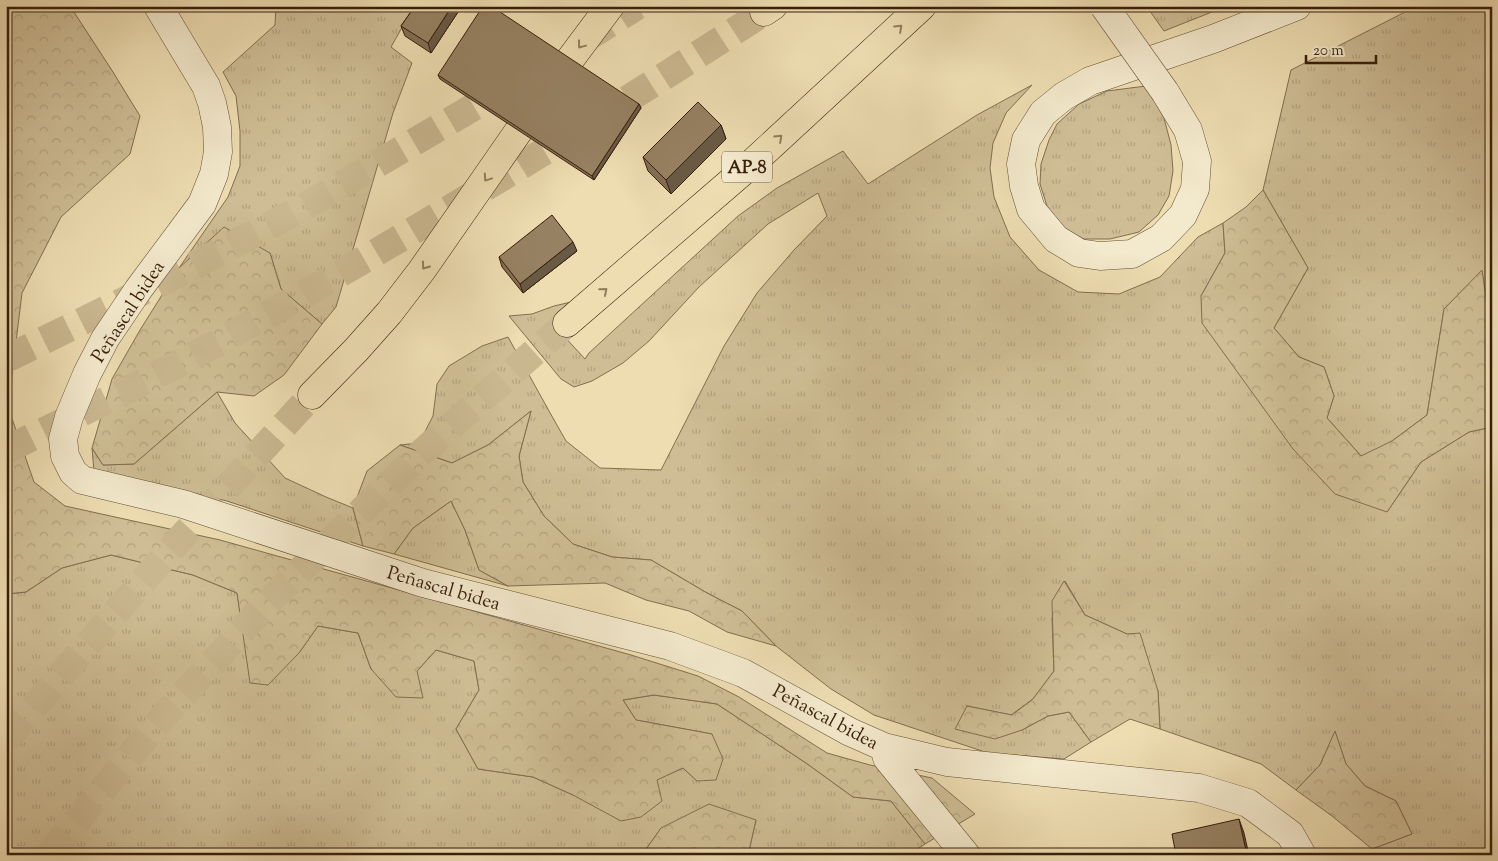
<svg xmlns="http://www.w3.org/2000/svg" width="1498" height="861" viewBox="0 0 1498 861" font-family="'Sorts Mill Goudy',serif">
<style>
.grass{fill:url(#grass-tufts);stroke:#836e50}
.forest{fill:url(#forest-crowns);stroke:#836e50}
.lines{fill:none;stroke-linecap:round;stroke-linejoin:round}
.highway-tunnel{stroke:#c9b790;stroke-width:28;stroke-dasharray:28 14;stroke-linecap:butt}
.minor-casing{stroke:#654e35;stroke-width:29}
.highway-casing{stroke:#381e0c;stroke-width:29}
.minor{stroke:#f3e9cc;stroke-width:28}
.highway{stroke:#edddb1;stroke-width:28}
.minor-bridge-casing{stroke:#654e35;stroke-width:29;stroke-linecap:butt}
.minor-bridge{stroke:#f3e9cc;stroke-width:28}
.wall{fill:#816f54;stroke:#381e0c}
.shaded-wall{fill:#695a45;stroke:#381e0c}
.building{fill:#968162;stroke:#381e0c}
.oneway{stroke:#927e5e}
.labels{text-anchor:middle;stroke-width:4;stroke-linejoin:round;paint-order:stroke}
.shield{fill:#f3e9cc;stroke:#705b46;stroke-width:1}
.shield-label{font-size:18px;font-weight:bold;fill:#381e0c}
.street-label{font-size:19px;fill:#381e0c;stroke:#f3e9cc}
</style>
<defs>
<pattern id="grass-tufts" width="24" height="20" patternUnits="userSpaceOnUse" patternTransform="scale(1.25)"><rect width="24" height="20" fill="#cebd95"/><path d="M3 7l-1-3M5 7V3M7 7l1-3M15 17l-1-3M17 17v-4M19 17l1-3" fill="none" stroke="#b2a27f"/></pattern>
<pattern id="forest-crowns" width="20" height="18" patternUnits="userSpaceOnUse" patternTransform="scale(1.25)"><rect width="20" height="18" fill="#cebd95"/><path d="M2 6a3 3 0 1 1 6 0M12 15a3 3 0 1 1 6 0" fill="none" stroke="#b2a27f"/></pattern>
</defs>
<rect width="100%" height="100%" fill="#edddb1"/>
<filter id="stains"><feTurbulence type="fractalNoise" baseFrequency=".004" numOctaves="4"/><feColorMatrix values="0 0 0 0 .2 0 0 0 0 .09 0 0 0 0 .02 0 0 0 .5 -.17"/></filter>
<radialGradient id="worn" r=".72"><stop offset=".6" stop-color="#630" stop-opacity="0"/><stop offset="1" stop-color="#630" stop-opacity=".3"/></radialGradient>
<path class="grass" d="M 276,6 L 414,6 L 391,47 L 412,63 L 393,113 L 336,307 L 322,324 L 281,289 L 270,253 L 179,268 L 228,197 L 240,166 L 240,131 L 236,96 L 223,72 L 275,25 Z
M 1149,6 L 1227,6 L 1164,31 L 1147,7 Z
M 1417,6 L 1492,6 L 1492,314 L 1488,311 L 1482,271 L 1444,309 L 1427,415 L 1392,441 L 1362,457 L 1327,418 L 1334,396 L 1324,367 L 1299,357 L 1274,328 L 1308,268 L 1263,190 L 1291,70 Z
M 1032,85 L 1006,113 L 993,143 L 990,168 L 994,197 L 1010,237 L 1039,270 L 1078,292 L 1119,294 L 1160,277 L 1198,237 L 1223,223 L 1225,253 L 1201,296 L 1387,512 L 1421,462 L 1469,432 L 1492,427 L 1492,851 L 1479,855 L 1380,855 L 1372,849 L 1412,834 L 1396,801 L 1365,786 L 1346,764 L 1335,732 L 1320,765 L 1296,790 L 1261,764 L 1160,729 L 1158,691 L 1127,634 L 1085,615 L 1065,581 L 1052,618 L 1054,671 L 1033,699 L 1011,715 L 967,706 L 1022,730 L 1048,716 L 1069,712 L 1091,742 L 1064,759 L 988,753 L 874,715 L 831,689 L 776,646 L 742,611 L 707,593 L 651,560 L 612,557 L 573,544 L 544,516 L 523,482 L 519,456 L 531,411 L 488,445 L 452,463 L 400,445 L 419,443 L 433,416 L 437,384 L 449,366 L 482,346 L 508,337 L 549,411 L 566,441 L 600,468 L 661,470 L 724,346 L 757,293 L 794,250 L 827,216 L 818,193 L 768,224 L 699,287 L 649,341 L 623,363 L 592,381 L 574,387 L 561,379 L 509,316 L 532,314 L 554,306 L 571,302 L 550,321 L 585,359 L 589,353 L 738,216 L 777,188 L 843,151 L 868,184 L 977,115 Z
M 1146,86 L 1164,118 L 1171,145 L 1173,171 L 1169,196 L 1158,215 L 1139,232 L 1110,239 L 1084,239 L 1064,229 L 1047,206 L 1040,184 L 1041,164 L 1049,140 L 1057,124 L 1079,104 L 1107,91 Z
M 217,392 L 235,423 L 285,478 L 326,497 L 353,508 L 363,546 L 227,501 L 94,471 L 92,448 L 103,465 L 134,464 Z
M 451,501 L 465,530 L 479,570 L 508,586 L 394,554 L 413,528 Z
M 111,555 L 193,575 L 237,593 L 251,683 L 299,653 L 318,626 L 358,633 L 371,669 L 417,671 L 436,650 L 474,661 L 479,690 L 456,729 L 478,769 L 533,777 L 573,795 L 656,780 L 683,768 L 697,781 L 712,734 L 636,720 L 623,700 L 654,695 L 717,704 L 806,763 L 853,797 L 891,801 L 925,844 L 908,855 L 748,855 L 756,820 L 661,828 L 642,855 L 6,855 L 6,594 L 26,592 L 62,568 Z"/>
<path class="forest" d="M 6,6 L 70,6 L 113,72 L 140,116 L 130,154 L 61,217 L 22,293 L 8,407 L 34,482 L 65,506 L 220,540 L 631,655 L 698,676 L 739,697 L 827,753 L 870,765 L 932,778 L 975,814 L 925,844 L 891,801 L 853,797 L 806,763 L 717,704 L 654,695 L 623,700 L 636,720 L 712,734 L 723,759 L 716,780 L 697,781 L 683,768 L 657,780 L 662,801 L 641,817 L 621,821 L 573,795 L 533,777 L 478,769 L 456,729 L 479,690 L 474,661 L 436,650 L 417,671 L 423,698 L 396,697 L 371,669 L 358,633 L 318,626 L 299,653 L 268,685 L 250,683 L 237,593 L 193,575 L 111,555 L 62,568 L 26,592 L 6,594 Z
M 1263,190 L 1308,268 L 1274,328 L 1299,357 L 1324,367 L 1334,396 L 1327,418 L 1361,456 L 1392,441 L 1427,415 L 1444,309 L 1482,270 L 1488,311 L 1492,314 L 1492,427 L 1469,432 L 1421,462 L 1387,512 L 1335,494 L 1293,449 L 1202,323 L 1201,296 L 1225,253 L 1223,223 L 1246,207 Z
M 224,227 L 270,253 L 281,289 L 322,324 L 284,375 L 254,396 L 217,392 L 134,464 L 103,465 L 92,448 L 112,379 L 140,330 L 179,268 Z
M 531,411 L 519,456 L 523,482 L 544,516 L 573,544 L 612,557 L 651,560 L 707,593 L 742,611 L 776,646 L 727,632 L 689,611 L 646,600 L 605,583 L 508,586 L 479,570 L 465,530 L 451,501 L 413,528 L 394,554 L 363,546 L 353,508 L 367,471 L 400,445 L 452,463 L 488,445 Z
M 1064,581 L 1085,615 L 1127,634 L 1140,633 L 1158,691 L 1160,729 L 1130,719 L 1091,742 L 1069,712 L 1048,716 L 1022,730 L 995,739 L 955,729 L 967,706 L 1012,715 L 1033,699 L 1054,671 L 1052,601 Z
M 1335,731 L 1346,764 L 1365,786 L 1396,801 L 1412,834 L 1372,849 L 1332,816 L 1296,790 L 1320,765 Z
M 709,804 L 756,820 L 748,855 L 642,855 L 661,828 Z"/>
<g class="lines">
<path class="highway-tunnel" d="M 585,39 L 637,6
M 6,359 L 166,280 L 297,211 L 511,85
M 6,450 C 72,417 138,386 202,351 C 394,246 581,131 764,12
M 6,740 L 25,717 L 169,551 L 312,395
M 49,855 L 154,727 L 265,605 L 419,455 L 567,323"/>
<defs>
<path id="minor" d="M 158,6 L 206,86 L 212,103 L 217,127 L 218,152 L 214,174 L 202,204 L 138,290 L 105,339 L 87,374 L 69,417 L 63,439 L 65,456 L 73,472 L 82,480 L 183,504 L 423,583 L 670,646 L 743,673 L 850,732 L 884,747 L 947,762 L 1199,788 L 1248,803 L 1290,834 L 1302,855
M 1165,92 L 1188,130 L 1197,161 L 1195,189 L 1183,215 L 1161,238 L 1132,254 L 1100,256 L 1079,253 L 1056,239 L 1031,209 L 1024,186 L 1021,164 L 1026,140 L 1043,113 L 1064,96 L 1090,81 L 1213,39 L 1297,6
M 884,747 L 887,758 L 966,855"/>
<path id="highway" d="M 764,12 L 773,6
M 567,323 L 748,167 L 922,6
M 312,395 L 356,350 L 389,313 L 422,270 L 545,93 L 610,6"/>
</defs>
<use href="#minor" class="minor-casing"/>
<use href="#highway" class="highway-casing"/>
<use href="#minor" class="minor"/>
<use href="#highway" class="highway"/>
<defs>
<path id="minor-bridge" d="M 1104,6 L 1165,92"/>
</defs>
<use href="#minor-bridge" class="minor-bridge-casing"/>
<use href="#minor-bridge" class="minor-bridge"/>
</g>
<path class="wall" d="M 415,6 L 462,6 L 431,53 L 405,36 L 401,26 Z
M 438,75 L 639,104 L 641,108 L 594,180 L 440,79 Z
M 721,125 L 726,139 L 671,194 L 648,171 L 643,157 Z
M 577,251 L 523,293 L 502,267 L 499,257 Z"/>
<path class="shaded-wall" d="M 452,6 L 462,6 L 431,53 L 428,43 Z
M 639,104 L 641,108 L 594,180 L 592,176 Z
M 721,125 L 726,139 L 671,194 L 666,180 Z
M 573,242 L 577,251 L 523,293 L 520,284 Z
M 1239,819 L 1244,833 L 1249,855 L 1247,855 Z"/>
<path class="building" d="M 415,6 L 452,6 L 428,43 L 401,26 Z
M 483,6 L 491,6 L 639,104 L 592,176 L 438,75 Z
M 698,102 L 721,125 L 666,180 L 643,157 Z
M 552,215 L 573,242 L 520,284 L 499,257 Z
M 1239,819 L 1247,855 L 1176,855 L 1172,834 Z"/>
<defs><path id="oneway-chevron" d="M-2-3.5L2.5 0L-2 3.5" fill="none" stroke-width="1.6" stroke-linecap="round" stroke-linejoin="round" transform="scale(1.25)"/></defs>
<g class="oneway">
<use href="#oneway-chevron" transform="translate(899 28) rotate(-43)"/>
<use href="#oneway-chevron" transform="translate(581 45) rotate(127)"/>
<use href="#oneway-chevron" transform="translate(779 138) rotate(-43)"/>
<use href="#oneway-chevron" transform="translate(487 178) rotate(124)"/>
<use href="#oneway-chevron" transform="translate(425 266) rotate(126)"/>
<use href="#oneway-chevron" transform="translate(604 291) rotate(-41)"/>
</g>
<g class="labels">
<rect class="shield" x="722" y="151.5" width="50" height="31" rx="4"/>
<g class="shield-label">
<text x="747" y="173">AP-8</text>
</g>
<g class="street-label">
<text transform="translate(127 311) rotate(-57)" y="7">Peñascal bidea</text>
<text transform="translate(444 587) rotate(16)" y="7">Peñascal bidea</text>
<text transform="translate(826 716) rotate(28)" y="7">Peñascal bidea</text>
</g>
</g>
<rect width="1498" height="861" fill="none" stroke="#edddb1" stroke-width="25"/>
<rect x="8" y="8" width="1483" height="846" fill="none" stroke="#381e0c" stroke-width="2.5"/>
<rect x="12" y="12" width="1473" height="836" fill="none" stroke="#381e0c"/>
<path d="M1306 55v8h70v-8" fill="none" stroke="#381e0c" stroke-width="2.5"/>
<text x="1313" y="55" font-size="15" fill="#381e0c" stroke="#f3e9cc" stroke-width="4" paint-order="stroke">20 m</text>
<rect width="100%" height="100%" filter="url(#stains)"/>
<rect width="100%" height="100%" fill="url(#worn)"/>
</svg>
